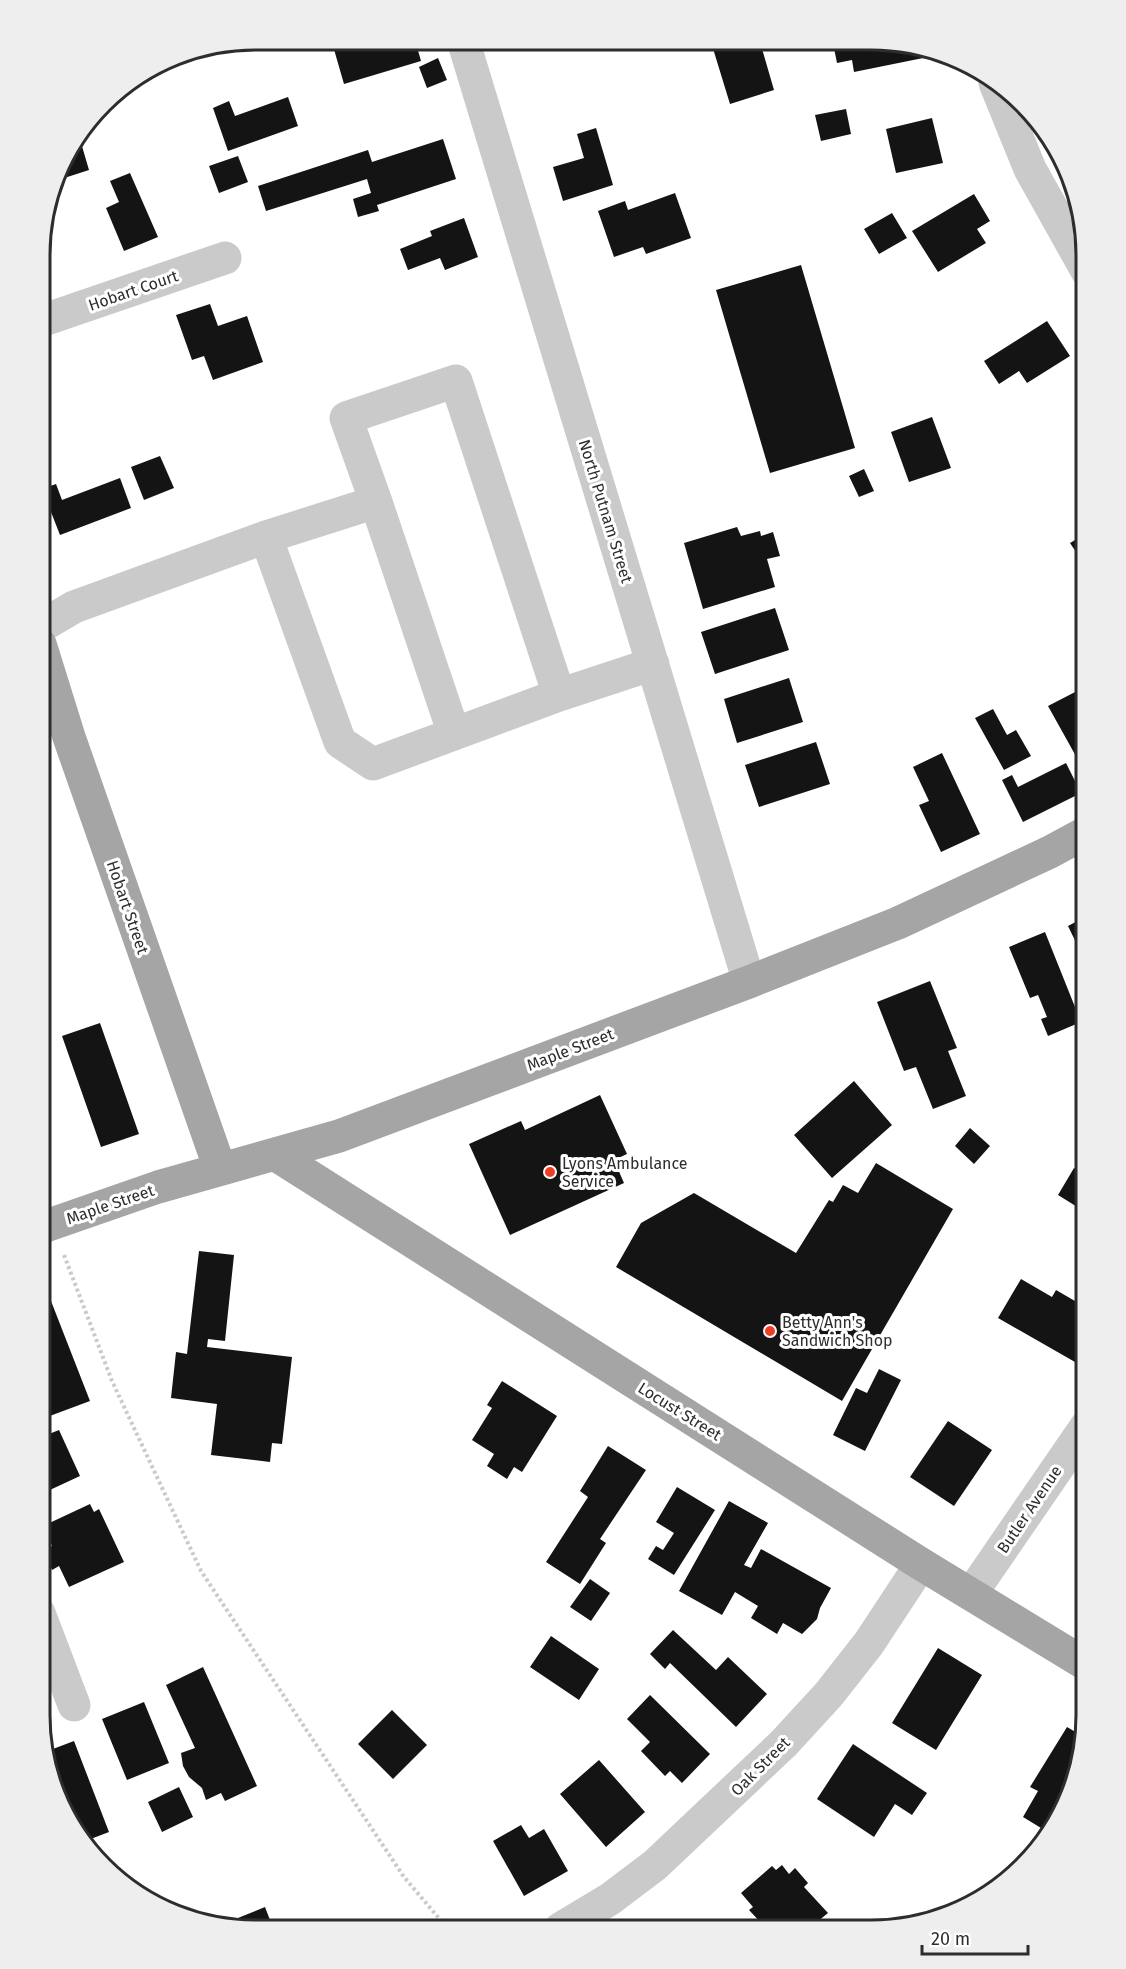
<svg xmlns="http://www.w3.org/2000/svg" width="1126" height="1969" viewBox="0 0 1126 1969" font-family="'Fira Sans',sans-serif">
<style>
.building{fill:#141414}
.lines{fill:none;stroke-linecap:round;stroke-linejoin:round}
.path{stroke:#cacaca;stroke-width:4;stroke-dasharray:3 3;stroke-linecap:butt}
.minor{stroke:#cacaca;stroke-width:33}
.major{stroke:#a5a5a5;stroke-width:33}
.poi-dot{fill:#ed3e25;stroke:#fff;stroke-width:2}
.labels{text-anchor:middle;stroke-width:6;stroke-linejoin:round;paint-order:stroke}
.street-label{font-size:16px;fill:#2d2d2d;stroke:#fff}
.poi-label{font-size:16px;fill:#2d2d2d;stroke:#fff;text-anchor:start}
.rim{fill:none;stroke:#2d2d2d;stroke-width:3}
</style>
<rect width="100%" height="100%" fill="#fff"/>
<path class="building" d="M 331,39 L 415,40 L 421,61 L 344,84 Z
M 641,41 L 669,42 L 644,50 Z
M 711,42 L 760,42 L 774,90 L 730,104 Z
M 833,43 L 913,43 L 933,53 L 933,56 L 854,72 L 852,60 L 837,63 Z
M 438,58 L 447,80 L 427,88 L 419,67 Z
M 288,97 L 298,126 L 228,151 L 213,108 L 229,101 L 235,116 Z
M 846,109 L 851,134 L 821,141 L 815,115 Z
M 932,118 L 943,163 L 896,173 L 886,129 Z
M 596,128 L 613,185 L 563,201 L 553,167 L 584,158 L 577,134 Z
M 79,136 L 89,170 L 55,181 L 61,159 Z
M 443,139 L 456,179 L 377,205 L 379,211 L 358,217 L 353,199 L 371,193 L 367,179 L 266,211 L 258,186 L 368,150 L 372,162 Z
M 238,156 L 248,182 L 219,193 L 209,166 Z
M 130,173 L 158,237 L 124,251 L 106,208 L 119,202 L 110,181 Z
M 675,193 L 691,238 L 646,254 L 643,247 L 614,257 L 598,211 L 625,201 L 628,210 Z
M 974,194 L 990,221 L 977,229 L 986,243 L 938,272 L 912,231 Z
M 892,213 L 907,238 L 879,254 L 864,229 Z
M 464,218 L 478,257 L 445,270 L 440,258 L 408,270 L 400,249 L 432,236 L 430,231 Z
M 801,265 L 855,448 L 770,473 L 716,290 Z
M 210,304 L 218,326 L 247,316 L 263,362 L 213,380 L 204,356 L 192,360 L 176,315 Z
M 1047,321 L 1070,356 L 1027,383 L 1019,371 L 999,384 L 984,361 Z
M 932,417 L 951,468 L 909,482 L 891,432 Z
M 160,456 L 174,488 L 144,500 L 131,467 Z
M 864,469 L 874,491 L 859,497 L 849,476 Z
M 120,478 L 131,508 L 60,535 L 42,489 L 56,484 L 62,500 Z
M 737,527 L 741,536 L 760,531 L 761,536 L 773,532 L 780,556 L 767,559 L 775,587 L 703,609 L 684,543 Z
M 1087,533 L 1087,558 L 1082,561 L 1070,543 Z
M 775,608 L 789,650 L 715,674 L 701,632 Z
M 789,678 L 803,722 L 737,743 L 724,699 Z
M 1079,690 L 1087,705 L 1087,776 L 1048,706 Z
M 993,709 L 1007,735 L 1016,730 L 1031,756 L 1004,770 L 975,718 Z
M 816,742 L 830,784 L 759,807 L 745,765 Z
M 942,753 L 980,834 L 941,852 L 919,805 L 929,801 L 913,767 Z
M 1066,763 L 1081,793 L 1023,822 L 1002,780 L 1012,775 L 1018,787 Z
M 1087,916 L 1087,965 L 1068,926 Z
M 1045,932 L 1081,1022 L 1048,1036 L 1041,1019 L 1047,1017 L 1038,995 L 1030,998 L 1009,947 Z
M 930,981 L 957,1048 L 948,1051 L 966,1096 L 933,1109 L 916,1067 L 904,1071 L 877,1002 Z
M 100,1023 L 139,1134 L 101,1147 L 62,1036 Z
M 854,1081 L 892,1125 L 832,1178 L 794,1135 Z
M 600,1095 L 627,1154 L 614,1160 L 624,1183 L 510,1235 L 469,1144 L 521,1121 L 525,1130 Z
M 970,1128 L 990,1146 L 974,1164 L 955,1146 Z
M 876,1163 L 953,1209 L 842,1401 L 616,1267 L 641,1223 L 694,1193 L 796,1253 L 829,1200 L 833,1202 L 843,1185 L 858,1193 Z
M 1074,1168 L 1087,1176 L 1087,1213 L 1058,1195 Z
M 199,1251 L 234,1255 L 225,1341 L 208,1339 L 207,1347 L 292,1357 L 282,1444 L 272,1443 L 270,1462 L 211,1455 L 217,1404 L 171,1398 L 176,1352 L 187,1354 Z
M 1021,1279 L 1052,1297 L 1056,1290 L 1087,1308 L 1085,1317 L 1087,1318 L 1087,1342 L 1075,1362 L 998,1318 Z
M 51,1301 L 90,1401 L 39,1420 L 39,1306 Z
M 879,1369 L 901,1380 L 865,1451 L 833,1435 L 856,1388 L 867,1393 Z
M 502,1381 L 557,1416 L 522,1472 L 514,1467 L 507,1479 L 487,1466 L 494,1454 L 472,1440 L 492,1408 L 487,1405 Z
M 948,1421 L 992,1450 L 954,1506 L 910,1477 Z
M 59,1430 L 80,1476 L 39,1495 L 39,1438 Z
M 608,1446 L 646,1470 L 600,1539 L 606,1543 L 580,1584 L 546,1562 L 588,1497 L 580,1491 Z
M 677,1487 L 715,1510 L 674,1575 L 648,1559 L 656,1546 L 663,1550 L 674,1533 L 656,1522 Z
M 729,1501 L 768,1523 L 744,1565 L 751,1568 L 761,1549 L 831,1588 L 820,1608 L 817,1619 L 802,1634 L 783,1623 L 777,1634 L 751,1618 L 758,1606 L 735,1592 L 722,1615 L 679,1591 Z
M 90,1504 L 94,1512 L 99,1509 L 124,1562 L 69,1587 L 59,1566 L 52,1570 L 43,1550 L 52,1546 L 43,1526 Z
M 590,1579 L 610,1593 L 591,1621 L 570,1607 Z
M 673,1630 L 716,1670 L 728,1657 L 767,1694 L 736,1727 L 670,1663 L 665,1669 L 650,1654 Z
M 551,1636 L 599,1669 L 579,1700 L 530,1667 Z
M 938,1648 L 982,1675 L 936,1750 L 892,1723 Z
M 203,1667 L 257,1786 L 225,1801 L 221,1793 L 206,1800 L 202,1788 L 189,1777 L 183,1766 L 181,1753 L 195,1748 L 166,1685 Z
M 650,1695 L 710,1754 L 682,1783 L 670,1771 L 665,1776 L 641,1751 L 650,1742 L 627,1719 Z
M 144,1702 L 169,1763 L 127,1780 L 102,1719 Z
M 392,1710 L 427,1745 L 393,1779 L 358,1744 Z
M 1067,1727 L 1084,1737 L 1071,1796 L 1042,1846 L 1033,1840 L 1041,1828 L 1023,1817 L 1038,1791 L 1030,1787 Z
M 74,1741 L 109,1832 L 88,1840 L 51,1784 L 45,1752 Z
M 853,1744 L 927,1793 L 912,1815 L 895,1804 L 874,1837 L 817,1799 Z
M 599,1760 L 645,1812 L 606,1847 L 560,1794 Z
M 179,1787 L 193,1817 L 162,1832 L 148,1802 Z
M 521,1825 L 529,1838 L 544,1829 L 568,1871 L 524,1896 L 493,1841 Z
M 782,1865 L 789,1874 L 795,1868 L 808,1883 L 804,1887 L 828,1913 L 817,1922 L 824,1930 L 773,1930 L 766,1922 L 763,1925 L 749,1910 L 753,1907 L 741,1893 L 772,1866 L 776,1870 Z
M 265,1907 L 273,1928 L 226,1928 L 218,1926 Z"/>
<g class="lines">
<path class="path" d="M 64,1255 L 112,1381 L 201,1571 L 404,1877 L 448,1929"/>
<path class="minor" d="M 463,40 L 749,982
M 995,83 L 1030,169 L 1087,271
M 41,321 L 225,258
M 376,502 L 454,734
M 266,537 L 376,502 L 346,418 L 456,381 L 559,695
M 40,627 L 74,607 L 266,537 L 340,742 L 373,764 L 559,695 L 653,664
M 971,1594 L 1087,1425
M 39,1613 L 74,1705
M 560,1929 L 610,1899 L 655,1865 L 784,1743 L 829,1694 L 869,1643 L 921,1564"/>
<path class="major" d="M 40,644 L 69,737 L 220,1169
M 276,1155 L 921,1564 L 1087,1665
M 40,1228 L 158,1187 L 339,1136 L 749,982 L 898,923 L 1050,852 L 1087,832"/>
</g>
<g class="poi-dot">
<circle cx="550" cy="1172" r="6"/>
<circle cx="770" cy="1331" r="6"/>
</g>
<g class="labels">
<g class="street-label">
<text transform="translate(133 290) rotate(-19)" y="6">Hobart Court</text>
<text transform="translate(606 511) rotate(73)" y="6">North Putnam Street</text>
<text transform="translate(128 907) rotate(71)" y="6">Hobart Street</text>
<text transform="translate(570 1049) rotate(-21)" y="6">Maple Street</text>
<text transform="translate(110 1204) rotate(-19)" y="6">Maple Street</text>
<text transform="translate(680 1411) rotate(32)" y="6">Locust Street</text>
<text transform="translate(1029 1509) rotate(-56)" y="6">Butler Avenue</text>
<text transform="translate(760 1766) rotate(-45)" y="6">Oak Street</text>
</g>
<g class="poi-label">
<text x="562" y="1169">Lyons Ambulance<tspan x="562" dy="18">Service</tspan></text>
<text x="782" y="1328">Betty Ann's<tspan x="782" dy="18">Sandwich Shop</tspan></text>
</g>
</g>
<path d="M0 0H1126V1969H0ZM255 50H871A205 205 0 0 1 1076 255V1715A205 205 0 0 1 871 1920H255A205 205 0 0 1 50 1715V255A205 205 0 0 1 255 50Z" fill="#eee" fill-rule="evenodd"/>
<path class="rim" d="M255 50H871A205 205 0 0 1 1076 255V1715A205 205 0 0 1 871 1920H255A205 205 0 0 1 50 1715V255A205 205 0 0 1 255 50Z"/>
<path d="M922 1945v9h106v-9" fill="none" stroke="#2d2d2d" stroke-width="3"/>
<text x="931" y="1945" font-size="18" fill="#2d2d2d" stroke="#ffffff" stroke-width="4.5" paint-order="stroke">20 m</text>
</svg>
